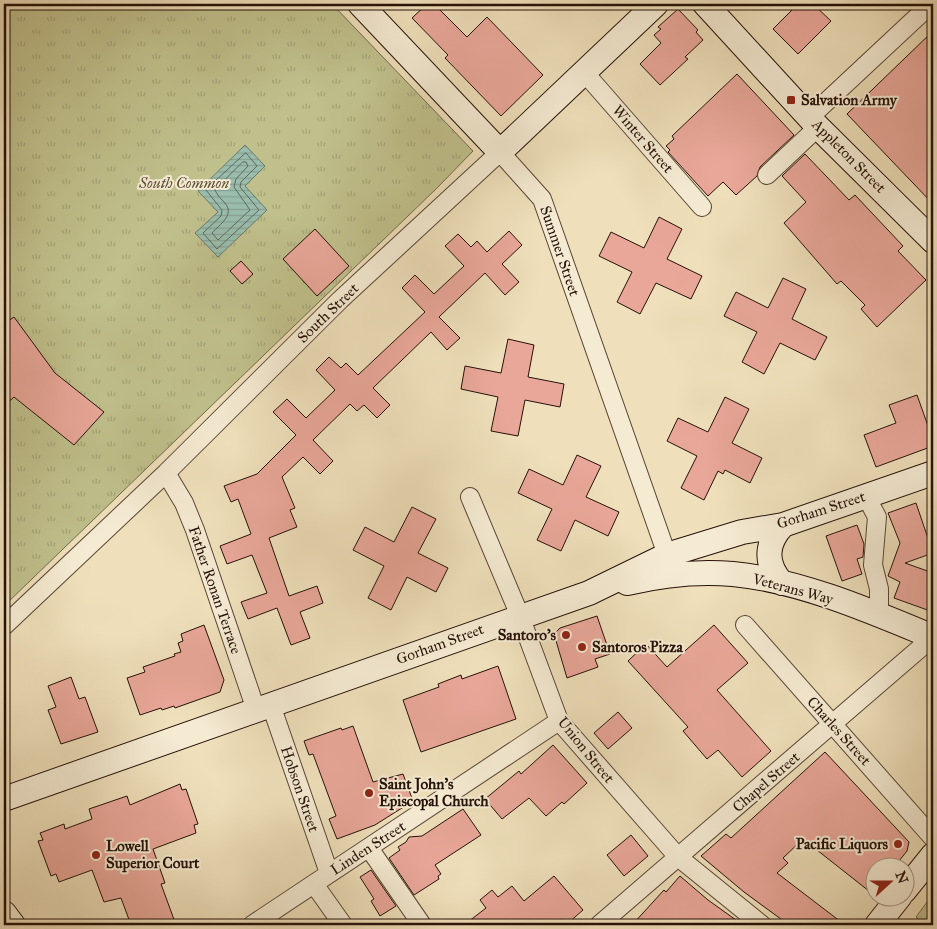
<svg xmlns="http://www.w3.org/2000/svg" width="937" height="929" viewBox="0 0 937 929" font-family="'IM FELL Great Primer',serif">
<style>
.park{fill:url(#park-tufts);stroke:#72684a}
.water{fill:url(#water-rules);stroke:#6b786b}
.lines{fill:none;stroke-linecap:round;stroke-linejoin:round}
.shore{stroke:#60675a;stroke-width:1}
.building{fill:#e9a799;stroke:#251108}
.street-casing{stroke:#584535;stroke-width:20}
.secondary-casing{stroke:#251108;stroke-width:26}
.street{stroke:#f5ebd3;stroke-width:18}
.secondary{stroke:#f5ebd3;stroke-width:24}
.poi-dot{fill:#8f2418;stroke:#f5ebd3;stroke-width:2}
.labels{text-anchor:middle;stroke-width:4;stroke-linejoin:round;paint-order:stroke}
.poi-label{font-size:15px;font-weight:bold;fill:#251108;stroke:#f5ebd3;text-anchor:start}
.street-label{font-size:15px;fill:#251108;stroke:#f5ebd3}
.park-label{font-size:15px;font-style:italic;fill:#5b4e36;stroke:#f5ebd3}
</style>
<defs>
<pattern id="park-tufts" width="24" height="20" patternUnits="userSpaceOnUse" patternTransform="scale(1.25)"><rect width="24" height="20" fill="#c0c08c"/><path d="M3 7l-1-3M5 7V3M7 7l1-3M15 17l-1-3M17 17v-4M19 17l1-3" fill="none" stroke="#a5a477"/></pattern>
<pattern id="water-rules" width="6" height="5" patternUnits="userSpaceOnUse" patternTransform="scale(1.25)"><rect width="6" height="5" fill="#9abdad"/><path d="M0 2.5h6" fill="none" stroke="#85a193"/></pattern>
</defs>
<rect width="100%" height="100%" fill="#efe0bb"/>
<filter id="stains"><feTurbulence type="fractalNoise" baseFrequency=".004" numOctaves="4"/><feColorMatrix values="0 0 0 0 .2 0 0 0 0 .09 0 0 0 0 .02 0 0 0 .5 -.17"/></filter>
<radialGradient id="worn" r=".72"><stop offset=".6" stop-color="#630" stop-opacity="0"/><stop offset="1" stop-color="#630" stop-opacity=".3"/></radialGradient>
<path class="park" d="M 4,4 L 332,4 L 473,151 L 437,188 L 4,606 Z
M 933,894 L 933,925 L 926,925 L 916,917 Z"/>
<path class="water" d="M 245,145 L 265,166 L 245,186 L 267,210 L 218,257 L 195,233 L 218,212 L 198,191 Z"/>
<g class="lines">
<path class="shore" d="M 246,153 L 257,166 L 241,182 L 240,187 L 259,210 L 217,249 L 203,233 L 221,216 L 222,210 L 206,190 Z
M 243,162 L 246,162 L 248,166 L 236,179 L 234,187 L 250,210 L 218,240 L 212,233 C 220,224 235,215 225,203 C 221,199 217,195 215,190 Z"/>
</g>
<path class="building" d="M 427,4 L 434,4 L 467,37 L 487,17 L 543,75 L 501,116 L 445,58 L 448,55 L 412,18 Z
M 798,4 L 813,4 L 831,21 L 798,54 L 773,29 Z
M 678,9 L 698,30 L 696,32 L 703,40 L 685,57 L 688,59 L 660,85 L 640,64 L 661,43 L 654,35 L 661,29 L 658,27 Z
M 933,31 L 933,204 L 847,114 Z
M 737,74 L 794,135 L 760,167 L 757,176 L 736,195 L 723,182 L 708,196 L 668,152 L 670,150 L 666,146 L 674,139 L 672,136 Z
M 805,154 L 849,200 L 855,195 L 903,246 L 898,251 L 926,280 L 877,327 L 861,309 L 865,305 L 841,281 L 837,284 L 784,223 L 806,202 L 782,176 Z
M 659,217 L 682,229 L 667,259 L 702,276 L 691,299 L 656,283 L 640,314 L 617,302 L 632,272 L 599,256 L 611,232 L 644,248 Z
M 315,229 L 349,266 L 317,296 L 283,259 Z
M 509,231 L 522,245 L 502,264 L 519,282 L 505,295 L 485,273 L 439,317 L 460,338 L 447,350 L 431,332 L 373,388 L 390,405 L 377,418 L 364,405 L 357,411 L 350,404 L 313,440 L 333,461 L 320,474 L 303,457 L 282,477 L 295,508 L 290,510 L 297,527 L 269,538 L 289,596 L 317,586 L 323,603 L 300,612 L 310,638 L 291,645 L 277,608 L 248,619 L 241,602 L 267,593 L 252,555 L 227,564 L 220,546 L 251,534 L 238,499 L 231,502 L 224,486 L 257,474 L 296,435 L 273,412 L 287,399 L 306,418 L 335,390 L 316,370 L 329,357 L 341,368 L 346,363 L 358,375 L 425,312 L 402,288 L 415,275 L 434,294 L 464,266 L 445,246 L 458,234 L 471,247 L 477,241 L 487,252 Z
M 241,261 L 253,274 L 242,284 L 230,271 Z
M 783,278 L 806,289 L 792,319 L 827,337 L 815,360 L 780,343 L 764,374 L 742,362 L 757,332 L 724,316 L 736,292 L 768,308 Z
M 14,317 L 55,373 L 104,412 L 74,445 L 14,397 L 4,406 L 4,324 Z
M 508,339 L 534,345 L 528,377 L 564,384 L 560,407 L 525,400 L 518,436 L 491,431 L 498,397 L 461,389 L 465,366 L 501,373 Z
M 917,395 L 933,440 L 933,446 L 876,467 L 864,435 L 896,423 L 889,405 Z
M 725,397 L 749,409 L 732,443 L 762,458 L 750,483 L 725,470 L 723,474 L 718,471 L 704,500 L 681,488 L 697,456 L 667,441 L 678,418 L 708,432 Z
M 577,455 L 601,466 L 586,497 L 619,512 L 608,536 L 575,520 L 561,551 L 537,540 L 552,509 L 518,493 L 529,469 L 563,485 Z
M 916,503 L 933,553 L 905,563 L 933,573 L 933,612 L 894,598 L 900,582 L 888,576 L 900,543 L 888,513 Z
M 412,507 L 436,519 L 418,553 L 448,568 L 436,592 L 407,577 L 391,610 L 368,598 L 384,566 L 353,550 L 365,527 L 394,542 Z
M 857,525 L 864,544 L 863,557 L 857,559 L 862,574 L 842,581 L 826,536 Z
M 597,616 L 610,654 L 595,659 L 598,667 L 567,678 L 554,634 L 560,628 Z
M 204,625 L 224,680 L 220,692 L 175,708 L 174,706 L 162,710 L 161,708 L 140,715 L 127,678 L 145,672 L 143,667 L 175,656 L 174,654 L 181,652 L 178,643 L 183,641 L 181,634 Z
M 714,625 L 748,663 L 717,690 L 771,751 L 742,777 L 718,750 L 707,759 L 683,731 L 688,727 L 628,661 L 646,644 L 667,667 Z
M 498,666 L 516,719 L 421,752 L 403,700 L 439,687 L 438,684 L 461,675 L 462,679 Z
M 71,677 L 79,699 L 85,697 L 98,732 L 61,744 L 48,710 L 56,707 L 48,686 Z
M 618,712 L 632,728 L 608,749 L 594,733 Z
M 353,726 L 373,782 L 403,774 L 413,801 L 375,825 L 337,839 L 329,819 L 336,816 L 313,754 L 309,755 L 304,741 L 341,728 L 342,730 Z
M 553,745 L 587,783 L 564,804 L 562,802 L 546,816 L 529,798 L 502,819 L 485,799 L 519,771 L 521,774 Z
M 825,752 L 909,842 L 907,851 L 895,866 L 874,866 L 874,895 L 803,839 L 783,858 L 788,863 L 777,873 L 845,925 L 789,925 L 744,892 L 701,856 L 726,834 L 731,838 Z
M 180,784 L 182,790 L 186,789 L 198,824 L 194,825 L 196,833 L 153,849 L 165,883 L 161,884 L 176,925 L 131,925 L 121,898 L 104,902 L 92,870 L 59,882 L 56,874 L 51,876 L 38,841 L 43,840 L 40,833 L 64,824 L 65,829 L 92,819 L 89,809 L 127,796 L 130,805 Z
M 463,809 L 481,835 L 435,865 L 441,874 L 438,876 L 439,879 L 414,895 L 389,858 L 400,850 L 398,847 L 406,842 L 409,837 L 422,836 Z
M 631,835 L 648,856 L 624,876 L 607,855 Z
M 371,870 L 396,906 L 380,916 L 371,901 L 374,899 L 360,877 Z
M 554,876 L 583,910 L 567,924 L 562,919 L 554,925 L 464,925 L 486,908 L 480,900 L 492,890 L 498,897 L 512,886 L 524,901 Z
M 680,876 L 708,900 L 743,925 L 632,925 L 664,890 L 666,892 Z"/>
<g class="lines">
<defs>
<path id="street" d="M 584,72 L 702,207
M 810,117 L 931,4
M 767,175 L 818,127
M 166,473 L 184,503 L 195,530 L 256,710
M 866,496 L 877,517 L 873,565 L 879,589 L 879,614
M 470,497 L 520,616 L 559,721 L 678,857 L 762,925
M 745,625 L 933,838
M 4,626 L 166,473 L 340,300 L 500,152 L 542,199 L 667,555
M 271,705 L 329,873
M 369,848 L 422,925
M 314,884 L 343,925
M 252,925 L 559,721
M 599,925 L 933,637"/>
<path id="secondary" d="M 360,4 L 500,152 L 656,4
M 705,4 L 818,127 L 933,241
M 627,583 C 661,575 699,571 733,574 C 799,580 873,612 933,637
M 782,583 C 765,564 765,544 783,525
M 4,799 L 589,593 L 667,555 L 742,532 L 783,525 L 933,473
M 904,891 L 933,855
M 4,913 L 13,925
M 877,925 L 900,896"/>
</defs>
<use href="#street" class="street-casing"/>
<use href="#secondary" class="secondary-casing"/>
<use href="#street" class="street"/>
<use href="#secondary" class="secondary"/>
</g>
<g class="poi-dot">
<rect x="786" y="95" width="10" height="10" rx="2.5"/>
<circle cx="566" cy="635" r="5"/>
<circle cx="582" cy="647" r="5"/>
<circle cx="369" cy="793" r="5"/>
<circle cx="898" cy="844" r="5"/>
<circle cx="96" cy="855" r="5"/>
</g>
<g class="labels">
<g class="poi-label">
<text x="801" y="105">Salvation Army</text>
<text x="556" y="640" text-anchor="end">Santoro's</text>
<text x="592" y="652">Santoros Pizza</text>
<text x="379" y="789">Saint John's<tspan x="379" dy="17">Episcopal Church</tspan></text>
<text x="888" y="849" text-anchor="end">Pacific Liquors</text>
<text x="106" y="851">Lowell<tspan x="106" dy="17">Superior Court</tspan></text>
</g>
<g class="street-label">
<text transform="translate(643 139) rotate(49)" y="5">Winter Street</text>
<text transform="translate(849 156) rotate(45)" y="5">Appleton Street</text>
<text transform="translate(560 251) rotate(71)" y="5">Summer Street</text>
<text transform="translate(328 313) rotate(-44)" y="5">South Street</text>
<text transform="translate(821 510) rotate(-18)" y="5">Gorham Street</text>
<text transform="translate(793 589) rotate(15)" y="5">Veterans Way</text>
<text transform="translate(215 590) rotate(71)" y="5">Father Ronan Terrace</text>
<text transform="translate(440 644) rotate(-20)" y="5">Gorham Street</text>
<text transform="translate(839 731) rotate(48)" y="5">Charles Street</text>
<text transform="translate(586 750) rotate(51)" y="5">Union Street</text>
<text transform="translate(766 782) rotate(-41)" y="5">Chapel Street</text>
<text transform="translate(300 789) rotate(71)" y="5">Hobson Street</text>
<text transform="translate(368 848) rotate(-33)" y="5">Linden Street</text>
</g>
<g class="park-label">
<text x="184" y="188">South Common</text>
</g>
</g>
<rect width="937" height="929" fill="none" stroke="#efe0bb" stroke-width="20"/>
<rect x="5" y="5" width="927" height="919" fill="none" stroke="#251108" stroke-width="2.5"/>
<rect x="10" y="10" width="917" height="909" fill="none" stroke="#251108"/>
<g transform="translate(890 882) rotate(69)"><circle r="24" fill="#f5ebd3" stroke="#a29482"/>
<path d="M0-4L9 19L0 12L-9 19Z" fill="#8f2418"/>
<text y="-8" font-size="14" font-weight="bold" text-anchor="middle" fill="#251108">N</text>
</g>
<rect width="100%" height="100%" filter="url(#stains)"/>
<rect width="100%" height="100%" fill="url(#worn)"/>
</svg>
